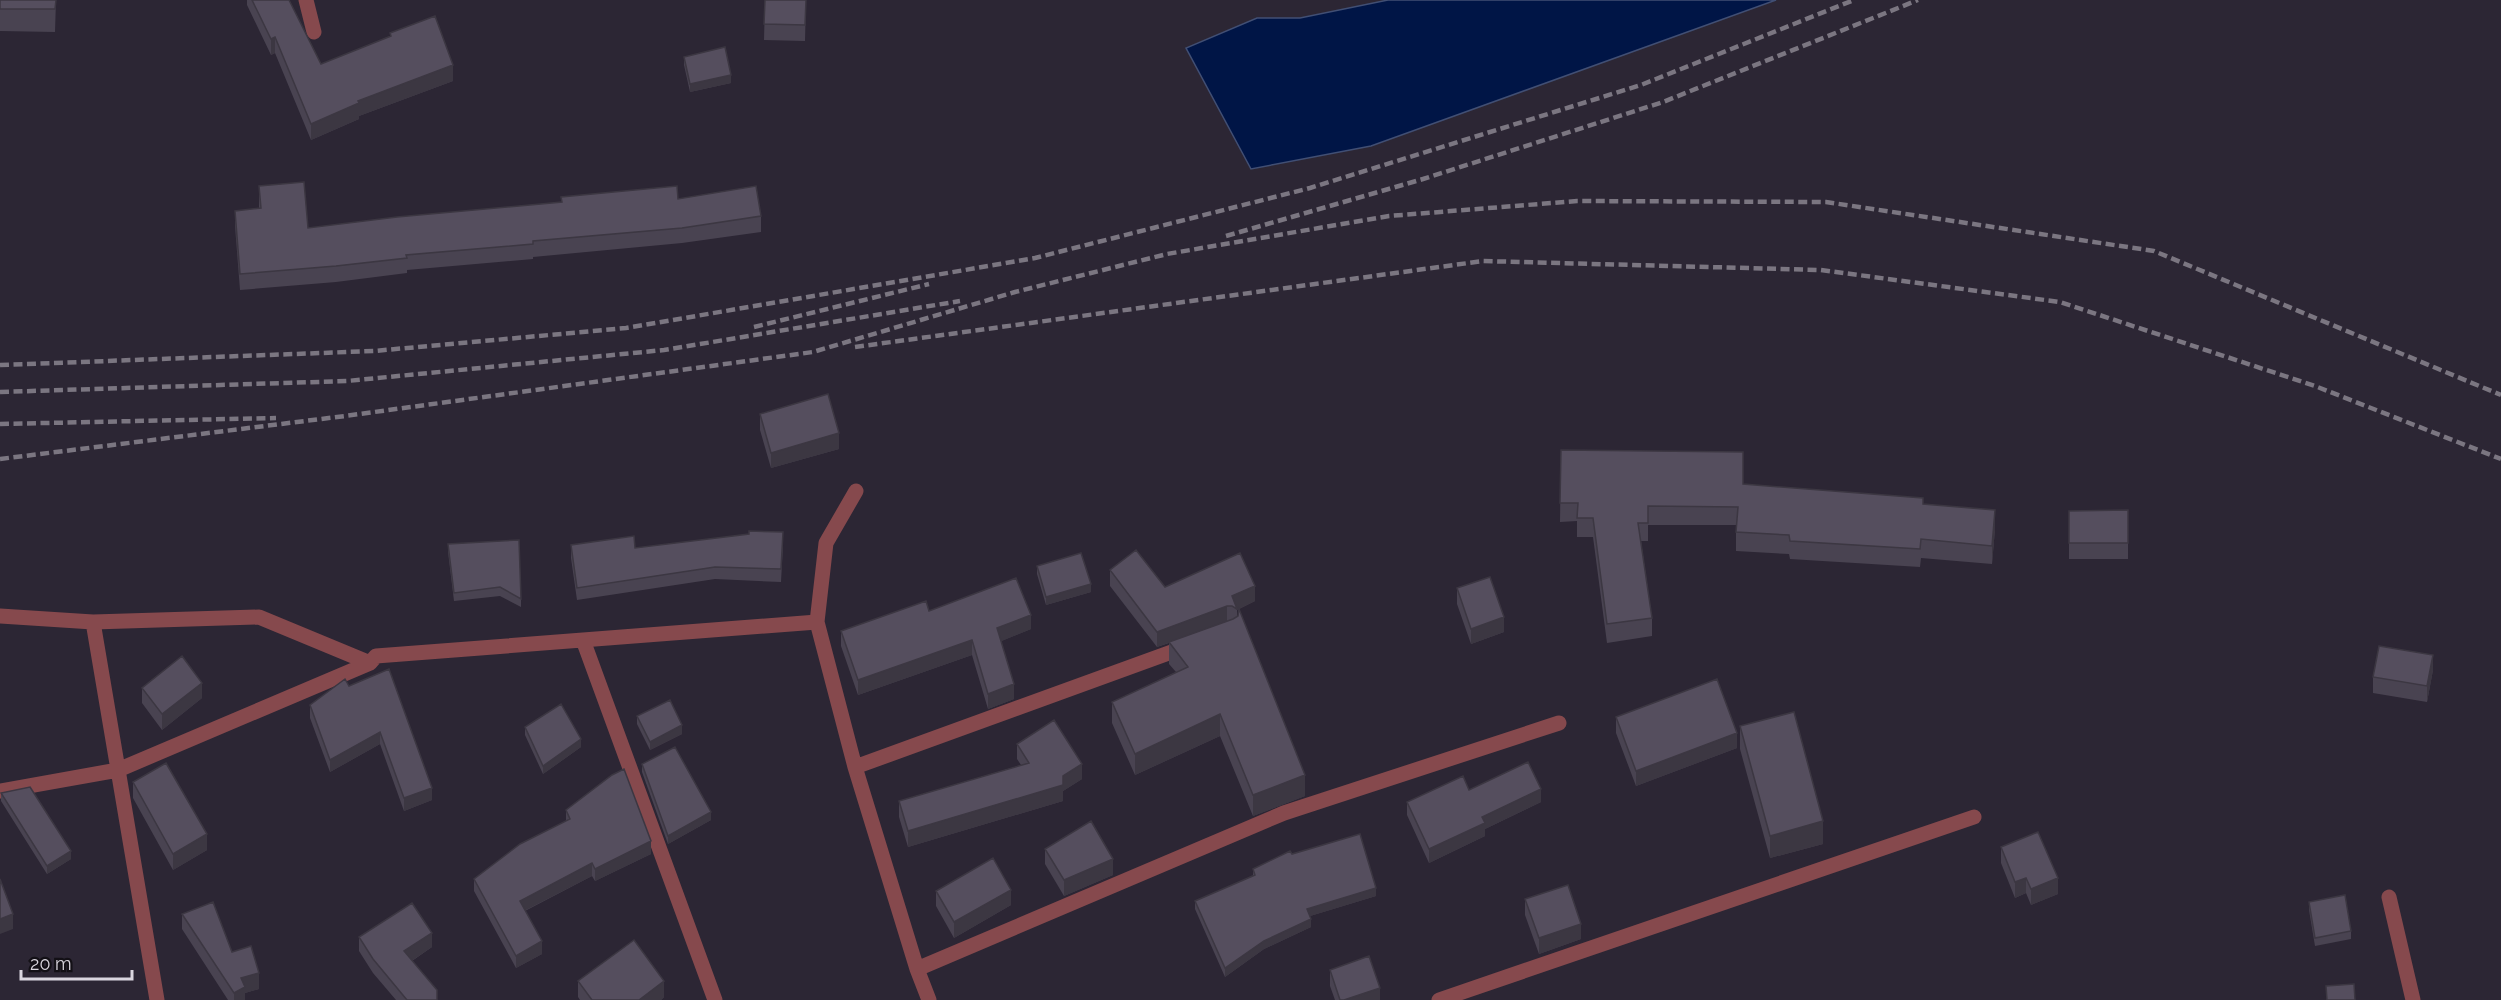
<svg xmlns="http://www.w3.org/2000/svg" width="2501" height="1000" viewBox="0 0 2501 1000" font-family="Raleway,sans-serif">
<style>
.water{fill:#001546;stroke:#414f74;stroke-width:1.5}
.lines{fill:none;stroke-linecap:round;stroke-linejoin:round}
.street{stroke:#86494d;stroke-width:15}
.rail{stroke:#7b7681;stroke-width:4.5;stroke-dasharray:9 4.5;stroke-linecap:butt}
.wall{fill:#494351}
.shaded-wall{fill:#3c3742}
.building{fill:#554e5e;stroke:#3c3742;stroke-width:1.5}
</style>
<rect width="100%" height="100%" fill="#2c2634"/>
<path class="water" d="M 1388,0 L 1776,0 L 1371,146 L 1251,169 L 1186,48 L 1257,18 L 1300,18 Z"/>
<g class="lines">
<path class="street" d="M 306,0 L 314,32
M 856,491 L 826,543 L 817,622 L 855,767 L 917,969 L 929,1000
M 0,616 L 93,622 L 259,617 L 370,663 L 376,656 L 817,622
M 93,622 L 157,1000
M 583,640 L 715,1000
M 855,767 L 1188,646
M 0,791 L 118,770 L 370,663
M 2389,897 L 2413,1000
M 917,969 L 1284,813 L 1559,723
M 1439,1000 L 1974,817"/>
<path class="rail" d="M 1226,236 L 1423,179 L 1663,102 L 1918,0
M 754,327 L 929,284
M 855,347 L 1483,261 L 1821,270 L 2060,302 L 2315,386 L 2501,459
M 0,365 L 374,351 L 626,328 L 1035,258 L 1310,188 L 1641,85 L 1854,0
M 0,392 L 347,381 L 664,350 L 960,301
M 0,424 L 276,418
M 0,459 L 345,416 L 813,352 L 1015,292 L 1167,254 L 1389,216 L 1577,201 L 1826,202 L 2154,251 L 2501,395"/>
</g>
<path class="wall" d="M 0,0 L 56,0 L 55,32 L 0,31 Z
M 247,0 L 289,0 L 321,64 L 390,36 L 390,33 L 453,81 L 359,116 L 359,119 L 311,140 L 275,53 L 271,55 L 247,5 Z
M 765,0 L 806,0 L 805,41 L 764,40 Z
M 684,57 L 731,83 L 690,92 L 684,65 Z
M 259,186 L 308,228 L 678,199 L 761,216 L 761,232 L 682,243 L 533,257 L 533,259 L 407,270 L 407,273 L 336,282 L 240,290 L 235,226 L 235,211 L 259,209 Z
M 760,414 L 839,449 L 771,468 L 760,430 Z
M 1561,450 L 1743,484 L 1923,504 L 1995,529 L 1992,564 L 1921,558 L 1920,567 L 1790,559 L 1789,554 L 1736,551 L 1736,525 L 1648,525 L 1648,541 L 1641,541 L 1652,618 L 1652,636 L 1607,643 L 1593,537 L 1577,537 L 1577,521 L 1560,522 Z
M 2128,510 L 2128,559 L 2069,559 L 2069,511 Z
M 448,544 L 521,599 L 521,607 L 500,596 L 454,601 L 448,552 Z
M 571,545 L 635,548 L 783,545 L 781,582 L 715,579 L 577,600 L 571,558 Z
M 1037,566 L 1091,592 L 1046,605 L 1037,574 Z
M 1110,570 L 1165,587 L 1255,601 L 1237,610 L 1237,616 L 1305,796 L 1253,816 L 1220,736 L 1135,775 L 1112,723 L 1112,702 L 1176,672 L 1169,664 L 1169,643 L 1157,647 L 1110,586 Z
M 1457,588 L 1504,632 L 1471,644 L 1457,604 Z
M 929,611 L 1031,629 L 1001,641 L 1014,699 L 988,709 L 972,655 L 858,695 L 841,646 L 841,631 Z
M 2433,670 L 2427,702 L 2373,693 L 2373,677 Z
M 349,686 L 432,800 L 404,811 L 380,744 L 330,772 L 310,718 L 310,705 Z
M 142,688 L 202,698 L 162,730 L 142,703 Z
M 637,716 L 682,734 L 650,750 L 637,724 Z
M 1616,717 L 1737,748 L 1636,786 L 1616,733 Z
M 1740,726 L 1823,844 L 1770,858 L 1740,749 Z
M 525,727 L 581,747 L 543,774 L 525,735 Z
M 1017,744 L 1082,779 L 1063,791 L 1063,801 L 908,847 L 899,817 L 899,801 L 1021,765 L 1017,759 Z
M 642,764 L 711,820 L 668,844 L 642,772 Z
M 133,782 L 207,850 L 173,870 L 133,798 Z
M 1469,790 L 1541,802 L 1485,829 L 1485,836 L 1429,863 L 1407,815 L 1407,802 Z
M 1,793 L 71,859 L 47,874 L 1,801 Z
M 566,810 L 651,854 L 595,881 L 592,876 L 525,911 L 542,954 L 516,968 L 474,891 L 474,879 L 566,821 Z
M 2001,847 L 2058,894 L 2031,905 L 2026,893 L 2015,898 L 2001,863 Z
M 1045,849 L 1113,875 L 1064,896 L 1045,864 Z
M 1292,854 L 1376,896 L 1310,916 L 1311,927 L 1264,949 L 1225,977 L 1195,909 L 1195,901 L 1253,876 L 1253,869 Z
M 936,891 L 1011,905 L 954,938 L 936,906 Z
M 1525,899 L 1581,939 L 1539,954 L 1525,915 Z
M 2309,902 L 2351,931 L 2351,939 L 2315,946 L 2309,910 Z
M 182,914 L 232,952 L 259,989 L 245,993 L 245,1000 L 228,1000 L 182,929 Z
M 359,937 L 432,947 L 412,961 L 437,1000 L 396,1000 L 373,973 L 359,951 Z
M 1330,970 L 1380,1000 L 1335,1000 L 1330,986 Z
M 578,981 L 664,997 L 661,1000 L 580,1000 L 578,997 Z"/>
<path class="shaded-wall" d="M 275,37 L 275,53 L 271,55 L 271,39 Z
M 453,65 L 453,81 L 359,116 L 359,119 L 311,140 L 311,124 L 358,101 Z
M 731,75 L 731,83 L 690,92 L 690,84 Z
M 839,433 L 839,449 L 771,468 L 771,453 Z
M 1995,510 L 1995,529 L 1992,564 L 1992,546 Z
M 1091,584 L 1091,592 L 1046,605 L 1046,597 Z
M 1255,586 L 1255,601 L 1237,610 L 1232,606 L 1232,612 L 1232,596 Z
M 1227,606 L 1227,622 L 1157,647 L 1157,632 Z
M 1031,615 L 1031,629 L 997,643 L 997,628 Z
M 1504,617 L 1504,632 L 1471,644 L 1471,629 Z
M 972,640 L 972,655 L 858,695 L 858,680 Z
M 2433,655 L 2433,670 L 2427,702 L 2427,686 Z
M 202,683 L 202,698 L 162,730 L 162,714 Z
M 1014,684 L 1014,699 L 988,709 L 988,694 Z
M 1220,714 L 1220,736 L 1135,775 L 1135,754 Z
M 682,725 L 682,734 L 650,750 L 650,742 Z
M 380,732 L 380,744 L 330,772 L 330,760 Z
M 1737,733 L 1737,748 L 1636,786 L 1636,771 Z
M 581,739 L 581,747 L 543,774 L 543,766 Z
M 1082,764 L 1082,779 L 1063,791 L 1063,801 L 908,847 L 908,831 L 1063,776 Z
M 1305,775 L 1305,796 L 1253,816 L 1253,795 Z
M 432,788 L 432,800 L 404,811 L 404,798 Z
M 1541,789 L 1541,802 L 1485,829 L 1485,836 L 1429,863 L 1429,849 L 1482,817 Z
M 711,812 L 711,820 L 668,844 L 668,836 Z
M 1823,821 L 1823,844 L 1770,858 L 1770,836 Z
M 207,834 L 207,850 L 173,870 L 173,854 Z
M 651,841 L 651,854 L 595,881 L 595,869 Z
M 71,851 L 71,859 L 47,874 L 47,866 Z
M 1113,859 L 1113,875 L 1064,896 L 1064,880 Z
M 592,863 L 592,876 L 520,913 L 520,901 Z
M 2026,878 L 2026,893 L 2015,898 L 2015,882 Z
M 2058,878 L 2058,894 L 2031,905 L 2031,889 Z
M 1376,888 L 1376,896 L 1307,917 L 1307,909 Z
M 1011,890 L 1011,905 L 954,938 L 954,922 Z
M 13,914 L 13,929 L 0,934 L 0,919 Z
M 1311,919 L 1311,927 L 1264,949 L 1225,977 L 1225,968 L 1264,941 Z
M 1581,924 L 1581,939 L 1539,954 L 1539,938 Z
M 432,933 L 432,947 L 404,966 L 404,951 Z
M 542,941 L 542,954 L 516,968 L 516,956 Z
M 259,973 L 259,989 L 245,993 L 245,1000 L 234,1000 L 234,993 L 241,978 Z
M 664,981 L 664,997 L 661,1000 L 639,1000 Z
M 1380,988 L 1380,1000 L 1344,1000 Z"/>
<path class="building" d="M 0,0 L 56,0 L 55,9 L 0,9 Z
M 252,0 L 289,0 L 321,64 L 391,36 L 390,33 L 435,16 L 453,65 L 358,101 L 359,103 L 311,124 L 275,37 L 271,39 Z
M 765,0 L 806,0 L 805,25 L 764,24 Z
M 725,47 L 731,75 L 690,84 L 684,57 Z
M 304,182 L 308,228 L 397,217 L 562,202 L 561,197 L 677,186 L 678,199 L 756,186 L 761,216 L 682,228 L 533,241 L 533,244 L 406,255 L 407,258 L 336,266 L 240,274 L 235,211 L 261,208 L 259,186 Z
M 828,394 L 839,433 L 771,453 L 760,414 Z
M 1561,450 L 1743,452 L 1743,484 L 1923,498 L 1923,504 L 1995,510 L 1992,546 L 1921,539 L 1920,549 L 1790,541 L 1789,535 L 1736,532 L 1738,507 L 1648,506 L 1648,523 L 1638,523 L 1652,618 L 1607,624 L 1593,518 L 1577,518 L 1578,503 L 1560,503 Z
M 2128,510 L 2128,543 L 2069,543 L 2069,511 Z
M 749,531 L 783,532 L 781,569 L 715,567 L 577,588 L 571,545 L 634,536 L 635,548 L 749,534 Z
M 519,540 L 521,599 L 500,587 L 454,593 L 448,544 Z
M 1136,550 L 1165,587 L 1240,553 L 1255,586 L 1232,596 L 1237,609 L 1232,606 L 1227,606 L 1157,632 L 1110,570 Z
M 1081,553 L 1091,584 L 1046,597 L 1037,566 Z
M 1490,577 L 1504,617 L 1471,629 L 1457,588 Z
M 1016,578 L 1031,615 L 997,628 L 1014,684 L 988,694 L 972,640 L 858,680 L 841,631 L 926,601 L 929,611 Z
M 1239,609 L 1305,775 L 1253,795 L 1220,714 L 1135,754 L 1112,702 L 1188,667 L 1169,642 L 1233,619 L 1238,616 Z
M 2379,646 L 2433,655 L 2427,686 L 2373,677 Z
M 182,656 L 202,683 L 162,714 L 142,688 Z
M 389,669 L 432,788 L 404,798 L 380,732 L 330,760 L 310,705 L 345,679 L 349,686 Z
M 1717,679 L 1737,733 L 1636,771 L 1616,717 Z
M 670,700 L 682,725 L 650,742 L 637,716 Z
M 561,704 L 581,739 L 543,766 L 525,727 Z
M 1794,712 L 1823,821 L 1770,836 L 1740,726 Z
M 1054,720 L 1082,764 L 1063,776 L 1063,785 L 908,831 L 899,801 L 1029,763 L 1017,744 Z
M 675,747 L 711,812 L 668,836 L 642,764 Z
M 1528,762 L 1541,789 L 1482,817 L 1485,823 L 1429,849 L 1407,802 L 1463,776 L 1469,790 Z
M 166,763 L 207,834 L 173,854 L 133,782 Z
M 624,769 L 651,841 L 595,869 L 592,863 L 520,901 L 542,941 L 516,956 L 474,879 L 520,844 L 570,819 L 566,810 L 612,775 Z
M 30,787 L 71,851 L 47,866 L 1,793 Z
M 1091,821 L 1113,859 L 1064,880 L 1045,849 Z
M 2038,832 L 2058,878 L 2031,889 L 2026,878 L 2015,882 L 2001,847 Z
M 1360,834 L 1376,888 L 1307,909 L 1311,919 L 1264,941 L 1225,968 L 1195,901 L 1255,875 L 1253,869 L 1290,851 L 1292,854 Z
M 993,858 L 1011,890 L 954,922 L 936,891 Z
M 0,879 L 13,914 L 0,919 Z
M 1568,885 L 1581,924 L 1539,938 L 1525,899 Z
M 2345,895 L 2351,931 L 2315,938 L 2309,902 Z
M 213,902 L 232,952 L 251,946 L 259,973 L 241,978 L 245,987 L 234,993 L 182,914 Z
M 412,903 L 432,933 L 404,951 L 437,990 L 437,1000 L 407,1000 L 373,959 L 359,937 Z
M 634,940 L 664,981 L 639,1000 L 592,1000 L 578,981 Z
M 1369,956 L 1380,988 L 1344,1000 L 1340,1000 L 1330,970 Z
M 2354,984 L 2355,1000 L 2327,1000 L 2326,986 Z"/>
<path d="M21 970v9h111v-9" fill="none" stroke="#dad6df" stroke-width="3"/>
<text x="30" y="970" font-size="18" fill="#dad6df" stroke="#131016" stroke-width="4.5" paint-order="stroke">20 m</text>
</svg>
